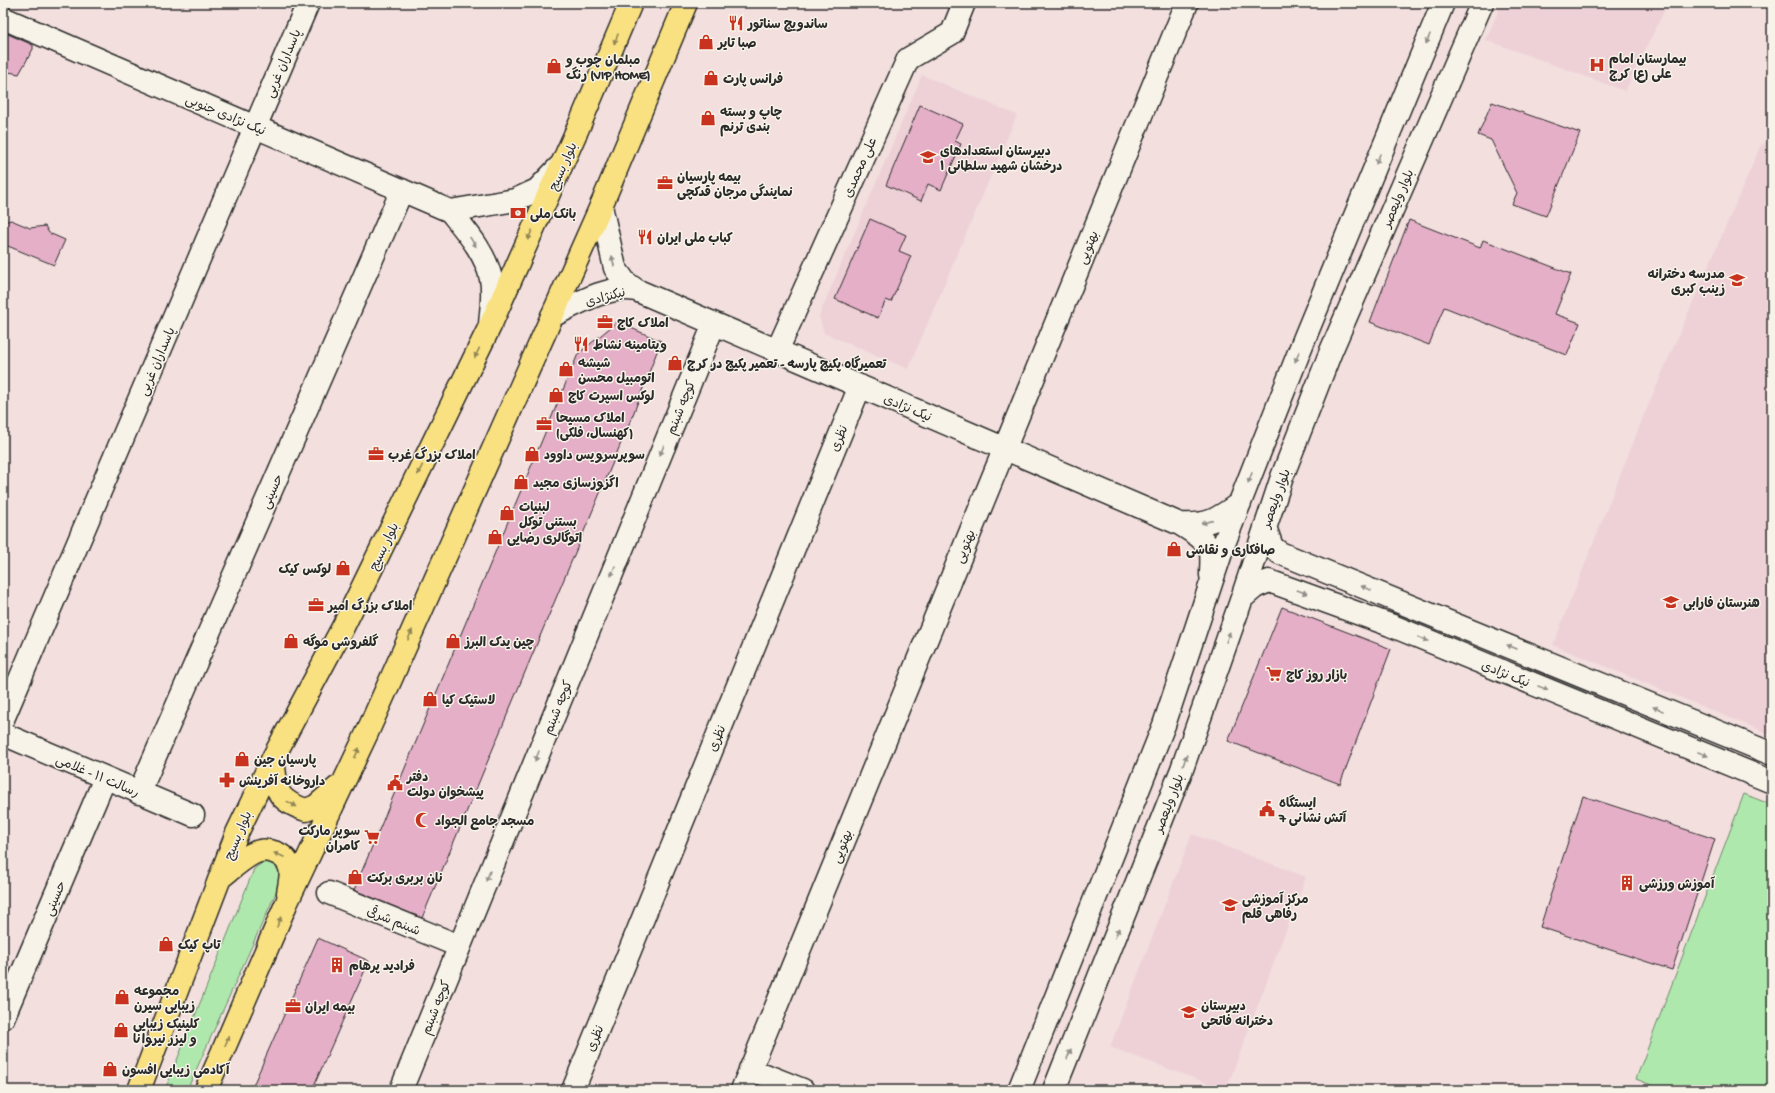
<svg xmlns="http://www.w3.org/2000/svg" width="1775" height="1093" viewBox="0 0 1775 1093" font-family="'Gochi Hand','Playpen Sans Arabic',sans-serif">
<style>
.built{fill:#eed1d7}
.green{fill:#afe8ad;stroke:#6d8a6c}
.building{fill:#e5afc8;stroke:#2b2b2b}
.lines{fill:none;stroke-linecap:round;stroke-linejoin:round}
.minor-casing{stroke:#2b2b2b;stroke-width:25}
.major-casing{stroke:#2b2b2b;stroke-width:25}
.minor{stroke:#f7f3e8;stroke-width:22}
.major{stroke:#f9e181;stroke-width:22}
.oneway{fill:#928656}
.oneway2{fill:#918f8a}
.labels{text-anchor:middle;stroke-width:3;stroke-linejoin:round;paint-order:stroke}
.poi-label{font-size:13px;font-weight:bold;fill:#2b2b2b;stroke:#f7f3e8;text-anchor:start}
.street-label{font-size:13px;fill:#2b2b2b;stroke:#f7f3e8}
</style>
<rect width="100%" height="100%" fill="#f2dfde"/>
<filter id="ink" filterUnits="userSpaceOnUse"><feTurbulence type="fractalNoise" baseFrequency=".025" numOctaves="2"/><feDisplacementMap in="SourceGraphic" scale="8" xChannelSelector="R" yChannelSelector="G"/><feConvolveMatrix kernelMatrix="1 2 1 2 8 2 1 2 1" color-interpolation-filters="sRGB"/></filter>
<g filter="url(#ink)">
<path class="built" d="M 1502,3 L 1668,3 L 1625,91 L 1486,40 Z
M 922,75 L 1017,115 L 908,369 L 824,333 L 819,316 Z
M 1772,140 L 1772,735 L 1553,645 L 1644,415 L 1761,145 Z
M 1192,834 L 1306,877 L 1226,1090 L 1110,1047 Z"/>
<path class="green" d="M 1744,794 L 1772,805 L 1772,1090 L 1664,1090 L 1636,1079 Z
M 271,862 L 279,868 L 283,877 L 187,1090 L 165,1090 L 254,869 L 262,863 Z"/>
<path class="building" d="M 3,32 L 33,45 L 33,49 L 19,74 L 3,71 Z
M 1492,102 L 1580,133 L 1546,216 L 1512,204 L 1517,193 L 1491,140 L 1478,135 Z
M 920,105 L 963,124 L 955,141 L 961,144 L 941,190 L 928,184 L 921,201 L 886,185 Z
M 870,219 L 906,235 L 899,251 L 911,256 L 891,302 L 886,300 L 878,318 L 835,299 Z
M 11,220 L 30,228 L 45,226 L 49,233 L 65,240 L 54,265 L 3,244 L 3,222 Z
M 1409,220 L 1480,248 L 1483,240 L 1571,274 L 1555,314 L 1580,323 L 1567,355 L 1444,307 L 1429,345 L 1370,322 Z
M 617,322 L 661,341 L 634,412 L 422,918 L 354,890 L 578,354 Z
M 1282,607 L 1391,649 L 1340,784 L 1228,741 Z
M 1583,796 L 1715,839 L 1672,970 L 1540,927 Z
M 318,938 L 369,961 L 312,1090 L 251,1090 Z"/>
<g class="lines">
<defs>
<path id="minor" d="M 3,18 L 450,211 C 466,231 486,253 491,279 C 494,293 491,310 490,325
M 601,206 L 615,268 L 625,282 L 636,290
M 450,211 L 515,200 L 537,190 L 559,167
M 552,316 C 576,304 610,284 636,290 L 1180,524
M 777,351 L 908,59 L 952,33 L 964,3
M 1265,527 L 1272,547 L 1280,553 C 1444,619 1607,688 1772,754
M 1211,575 C 1211,569 1212,560 1211,553 C 1207,539 1191,531 1180,524 C 1208,526 1218,519 1240,503
M 1242,598 L 1255,587 L 1269,581 L 1390,625 L 1772,782
M 3,719 L 308,3
M 3,734 L 193,815
M 139,793 L 402,190
M 329,893 L 459,946
M 3,1018 L 105,778
M 750,1069 L 803,1090
M 401,1090 L 714,324
M 573,1090 L 860,386
M 742,1090 L 1187,3
M 1019,1090 L 1164,725 L 1225,541 L 1253,469 L 1305,337 L 1443,3
M 1054,1090 L 1182,769 L 1242,598 L 1282,477 L 1331,351 L 1482,3"/>
<path id="major" d="M 273,758 C 277,789 273,799 306,810 L 316,806 L 338,787
M 220,878 C 230,870 241,860 252,854 C 266,846 286,853 290,868 C 292,875 289,886 288,893
M 139,1090 L 237,833 L 273,758 L 343,627 L 490,326 L 582,119 L 631,3
M 206,1090 L 287,902 L 367,733 L 601,206 L 686,3"/>
</defs>
<use href="#minor" class="minor-casing"/>
<use href="#major" class="major-casing"/>
<use href="#minor" class="minor"/>
<use href="#major" class="major"/>
</g>
<defs><path id="oneway-solid" d="M-6-.8H1V-3.2L6.5 0L1 3.2V.8H-6Z"/></defs>
<g class="oneway">
<use href="#oneway-solid" transform="translate(616 39) rotate(113)"/>
<use href="#oneway-solid" transform="translate(530 235) rotate(114)"/>
<use href="#oneway-solid" transform="translate(477 353) rotate(116)"/>
<use href="#oneway-solid" transform="translate(420 470) rotate(116)"/>
<use href="#oneway-solid" transform="translate(410 635) rotate(-66)"/>
<use href="#oneway-solid" transform="translate(357 753) rotate(-65)"/>
<use href="#oneway-solid" transform="translate(292 804) rotate(29)"/>
<use href="#oneway-solid" transform="translate(279 855) rotate(-157)"/>
<use href="#oneway-solid" transform="translate(279 922) rotate(-67)"/>
<use href="#oneway-solid" transform="translate(227 1041) rotate(-67)"/>
</g>
<g class="oneway2">
<use href="#oneway-solid" transform="translate(1428 39) rotate(112)"/>
<use href="#oneway-solid" transform="translate(1378 159) rotate(112)"/>
<use href="#oneway-solid" transform="translate(473 242) rotate(57)"/>
<use href="#oneway-solid" transform="translate(613 261) rotate(-102)"/>
<use href="#oneway-solid" transform="translate(1297 357) rotate(111)"/>
<use href="#oneway-solid" transform="translate(662 450) rotate(112)"/>
<use href="#oneway-solid" transform="translate(1250 478) rotate(111)"/>
<use href="#oneway-solid" transform="translate(1207 522) rotate(165)"/>
<use href="#oneway-solid" transform="translate(613 571) rotate(112)"/>
<use href="#oneway-solid" transform="translate(1366 588) rotate(-158)"/>
<use href="#oneway-solid" transform="translate(1302 592) rotate(21)"/>
<use href="#oneway-solid" transform="translate(1228 637) rotate(-70)"/>
<use href="#oneway-solid" transform="translate(1423 639) rotate(22)"/>
<use href="#oneway-solid" transform="translate(1512 647) rotate(-157)"/>
<use href="#oneway-solid" transform="translate(1543 688) rotate(22)"/>
<use href="#oneway-solid" transform="translate(1658 709) rotate(-158)"/>
<use href="#oneway-solid" transform="translate(1703 754) rotate(22)"/>
<use href="#oneway-solid" transform="translate(537 756) rotate(112)"/>
<use href="#oneway-solid" transform="translate(1185 760) rotate(-71)"/>
<use href="#oneway-solid" transform="translate(488 876) rotate(112)"/>
<use href="#oneway-solid" transform="translate(1117 933) rotate(-68)"/>
<use href="#oneway-solid" transform="translate(1069 1054) rotate(-68)"/>
</g>
</g>
<defs>
<symbol id="restaurant-bare" viewBox="-9 -9 18 18"><path d="M-5-6h1v4h1v-4h1v4h1v-4h1v5L-1.5 .5V6h-2V.5L-5-1ZM5-6V6H3V1.5H1.5Q1.5-4 5-6Z" fill="#c8321e" stroke="#f7f3e8" stroke-width="2.5" paint-order="stroke"/></symbol>
<symbol id="shop-bare" viewBox="-9 -9 18 18"><path d="M-5-2.5h2.3a2.7 3.5 0 0 1 5.4 0H5L5.5 6h-11ZM-1.5-2.5h3a1.5 2.3 0 0 0-3 0Z" fill="#c8321e" stroke="#f7f3e8" stroke-width="2.5" paint-order="stroke"/></symbol>
<symbol id="hospital-bare" viewBox="-9 -9 18 18"><path d="M-5-5h3v3.5h4V-5h3V5h-3V1.5h-4V5h-3Z" fill="#c8321e" stroke="#f7f3e8" stroke-width="2.5" paint-order="stroke"/></symbol>
<symbol id="school-bare" viewBox="-9 -9 18 18"><path d="M0-5L7-2L0 1L-7-2ZM-4 1L0 2.5L4 1V4Q0 6-4 4Z" fill="#c8321e" stroke="#f7f3e8" stroke-width="2.5" paint-order="stroke"/></symbol>
<symbol id="office-bare" viewBox="-9 -9 18 18"><path d="M-6-3h4V-5.5h4V-3h4V5H-6ZM-1-4.5V-3h2v-1.5ZM-6 0V1H6V0Z" fill="#c8321e" stroke="#f7f3e8" stroke-width="2.5" paint-order="stroke"/></symbol>
<symbol id="bank-bare" viewBox="-9 -9 18 18"><path d="M-6-4H6V4H-6ZM0-2.3a2.3 2.3 0 1 0 0 4.6a2.3 2.3 0 1 0 0-4.6Z" fill="#c8321e" stroke="#f7f3e8" stroke-width="2.5" paint-order="stroke"/></symbol>
<symbol id="supermarket-bare" viewBox="-9 -9 18 18"><path d="M-6-5.5h2.5l.6 2H6L4.5 2H-2.5L-4.4-4H-6ZM-1.5 3.2a1.3 1.3 0 1 0 .1 0ZM3 3.2a1.3 1.3 0 1 0 .1 0Z" fill="#c8321e" stroke="#f7f3e8" stroke-width="2.5" paint-order="stroke"/></symbol>
<symbol id="pharmacy-bare" viewBox="-9 -9 18 18"><path d="M-2-6h4v4h4v4h-4v4h-4v-4h-4v-4h4Z" fill="#c8321e" stroke="#f7f3e8" stroke-width="2.5" paint-order="stroke"/></symbol>
<symbol id="civic-bare" viewBox="-9 -9 18 18"><path d="M-.6-6.5H3V-4.5H.6V-3L4-1V1h2V6H-6V1h2V-1L-.6-3ZM-1.2 2.5V6h2.4V2.5Z" fill="#c8321e" stroke="#f7f3e8" stroke-width="2.5" paint-order="stroke"/></symbol>
<symbol id="mosque-bare" viewBox="-9 -9 18 18"><path d="M3.5-4.9A6 6 0 1 0 3.5 4.9A5 5 0 1 1 3.5-4.9Z" fill="#c8321e" stroke="#f7f3e8" stroke-width="2.5" paint-order="stroke"/></symbol>
<symbol id="building-bare" viewBox="-9 -9 18 18"><path d="M-4-6H4V6H1V3H-1V6H-4ZM-2.5-4.3h1.7v1.8h-1.7ZM.8-4.3h1.7v1.8H.8ZM-2.5-1h1.7V.8h-1.7ZM.8-1h1.7V.8H.8Z" fill="#c8321e" stroke="#f7f3e8" stroke-width="2.5" paint-order="stroke"/></symbol>
</defs>
<g fill-rule="evenodd">
<use href="#restaurant-bare" x="725" y="12" width="22" height="22"/>
<use href="#shop-bare" x="695" y="31" width="22" height="22"/>
<use href="#hospital-bare" x="1586" y="54" width="22" height="22"/>
<use href="#shop-bare" x="543" y="55" width="22" height="22"/>
<use href="#shop-bare" x="700" y="67" width="22" height="22"/>
<use href="#shop-bare" x="697" y="107" width="22" height="22"/>
<use href="#school-bare" x="917" y="146" width="22" height="22"/>
<use href="#office-bare" x="654" y="172" width="22" height="22"/>
<use href="#bank-bare" x="507" y="202" width="22" height="22"/>
<use href="#restaurant-bare" x="634" y="226" width="22" height="22"/>
<use href="#school-bare" x="1726" y="269" width="22" height="22"/>
<use href="#office-bare" x="594" y="311" width="22" height="22"/>
<use href="#restaurant-bare" x="570" y="333" width="22" height="22"/>
<use href="#shop-bare" x="664" y="352" width="22" height="22"/>
<use href="#shop-bare" x="555" y="358" width="22" height="22"/>
<use href="#shop-bare" x="545" y="384" width="22" height="22"/>
<use href="#office-bare" x="533" y="413" width="22" height="22"/>
<use href="#office-bare" x="365" y="443" width="22" height="22"/>
<use href="#shop-bare" x="521" y="443" width="22" height="22"/>
<use href="#shop-bare" x="510" y="471" width="22" height="22"/>
<use href="#shop-bare" x="496" y="502" width="22" height="22"/>
<use href="#shop-bare" x="484" y="526" width="22" height="22"/>
<use href="#shop-bare" x="1163" y="538" width="22" height="22"/>
<use href="#shop-bare" x="332" y="557" width="22" height="22"/>
<use href="#school-bare" x="1660" y="591" width="22" height="22"/>
<use href="#office-bare" x="305" y="594" width="22" height="22"/>
<use href="#shop-bare" x="280" y="630" width="22" height="22"/>
<use href="#shop-bare" x="442" y="630" width="22" height="22"/>
<use href="#supermarket-bare" x="1263" y="663" width="22" height="22"/>
<use href="#shop-bare" x="419" y="688" width="22" height="22"/>
<use href="#shop-bare" x="231" y="748" width="22" height="22"/>
<use href="#pharmacy-bare" x="216" y="769" width="22" height="22"/>
<use href="#civic-bare" x="384" y="772" width="22" height="22"/>
<use href="#civic-bare" x="1256" y="798" width="22" height="22"/>
<use href="#mosque-bare" x="412" y="809" width="22" height="22"/>
<use href="#supermarket-bare" x="361" y="826" width="22" height="22"/>
<use href="#shop-bare" x="344" y="866" width="22" height="22"/>
<use href="#building-bare" x="1616" y="872" width="22" height="22"/>
<use href="#school-bare" x="1219" y="894" width="22" height="22"/>
<use href="#shop-bare" x="155" y="933" width="22" height="22"/>
<use href="#building-bare" x="326" y="954" width="22" height="22"/>
<use href="#shop-bare" x="111" y="986" width="22" height="22"/>
<use href="#office-bare" x="282" y="995" width="22" height="22"/>
<use href="#school-bare" x="1178" y="1001" width="22" height="22"/>
<use href="#shop-bare" x="110" y="1019" width="22" height="22"/>
<use href="#shop-bare" x="99" y="1058" width="22" height="22"/>
</g>
<g class="labels">
<g class="poi-label">
<text x="748" y="28">ساندویچ سناتور</text>
<text x="718" y="47">صبا تایر</text>
<text x="1609" y="63">بیمارستان امام<tspan x="1609" dy="15">علی (ع) کرج</tspan></text>
<text x="566" y="64">مبلمان چوب و<tspan x="566" dy="15">رنگ (VIP HOME)</tspan></text>
<text x="723" y="83">فرانس پارت</text>
<text x="720" y="116">چاپ و بسته<tspan x="720" dy="15">بندی ترنم</tspan></text>
<text x="940" y="155">دبیرستان استعدادهای<tspan x="940" dy="15">درخشان شهید سلطانی ۱</tspan></text>
<text x="677" y="181">بیمه پارسیان<tspan x="677" dy="15">نمایندگی مرجان قدکچی</tspan></text>
<text x="530" y="218">بانک ملی</text>
<text x="657" y="242">کباب ملی ایران</text>
<text x="1725" y="278" text-anchor="end">مدرسه دخترانه<tspan x="1725" dy="15">زینب کبری</tspan></text>
<text x="617" y="327">املاک کاج</text>
<text x="593" y="349">ویتامینه نشاط</text>
<text x="578" y="367">شیشه<tspan x="578" dy="15">اتومبیل محسن</tspan></text>
<text x="687" y="368">تعمیرگاه پکیج پارسه - تعمیر پکیج در کرج</text>
<text x="568" y="400">لوکس اسپرت کاج</text>
<text x="556" y="422">املاک مسیحا<tspan x="556" dy="15">(کهنسال، فلکی)</tspan></text>
<text x="388" y="459">املاک بزرگ غرب</text>
<text x="544" y="459">سوپرسرویس داوود</text>
<text x="533" y="487">اگزوزسازی مجید</text>
<text x="519" y="511">لبنیات<tspan x="519" dy="15">بستنی توکل</tspan></text>
<text x="507" y="542">اتوگالری رضایی</text>
<text x="1186" y="554">صافکاری و نقاشی</text>
<text x="331" y="573" text-anchor="end">لوکس کیک</text>
<text x="1683" y="607">هنرستان فارابی</text>
<text x="328" y="610">املاک بزرگ امیر</text>
<text x="303" y="646">گلفروشی موگه</text>
<text x="465" y="646">چین یدک البرز</text>
<text x="1286" y="679">بازار روز کاج</text>
<text x="442" y="704">لاستیک کیا</text>
<text x="254" y="764">پارسیان جین</text>
<text x="407" y="781">دفتر<tspan x="407" dy="15">پیشخوان دولت</tspan></text>
<text x="239" y="785">داروخانه آفرینش</text>
<text x="1279" y="807">ایستگاه<tspan x="1279" dy="15">آتش نشانی 7</tspan></text>
<text x="435" y="825">مسجد جامع الجواد</text>
<text x="360" y="835" text-anchor="end">سوپر مارکت<tspan x="360" dy="15">کامران</tspan></text>
<text x="367" y="882">نان بربری برکت</text>
<text x="1639" y="888">آموزش ورزشی</text>
<text x="1242" y="903">مرکز آموزشی<tspan x="1242" dy="15">رفاهی قلم</tspan></text>
<text x="178" y="949">تاپ کیک</text>
<text x="349" y="970">فرادید پرهام</text>
<text x="134" y="995">مجموعه<tspan x="134" dy="15">زیبایی سیرن</tspan></text>
<text x="1201" y="1010">دبیرستان<tspan x="1201" dy="15">دخترانه فاتحی</tspan></text>
<text x="305" y="1011">بیمه ایران</text>
<text x="133" y="1028">کلینیک زیبایی<tspan x="133" dy="15">و لیزر نیروانا</tspan></text>
<text x="122" y="1074">آکادمی زیبایی افسون</text>
</g>
<g class="street-label">
<text transform="translate(282 63) rotate(-67)" y="5">پاسداران غربی</text>
<text transform="translate(226 114) rotate(23)" y="5">نیک نژادی جنوبی</text>
<text transform="translate(562 166) rotate(-66)" y="5">بلوار بسیج</text>
<text transform="translate(859 167) rotate(-66)" y="5">علی محمدی</text>
<text transform="translate(1397 198) rotate(-67)" y="5">بلوار ولیعصر</text>
<text transform="translate(1087 247) rotate(-68)" y="5">بهتویی</text>
<text transform="translate(605 296) rotate(-15)" y="5">نیکنژادی</text>
<text transform="translate(156 361) rotate(-67)" y="5">پاسداران غربی</text>
<text transform="translate(680 407) rotate(-68)" y="5">کوچه شبنم</text>
<text transform="translate(908 407) rotate(23)" y="5">نیک نژادی</text>
<text transform="translate(838 438) rotate(-68)" y="5">نظری</text>
<text transform="translate(271 491) rotate(-66)" y="5">حسینی</text>
<text transform="translate(1275 498) rotate(-70)" y="5">بلوار ولیعصر</text>
<text transform="translate(383 546) rotate(-64)" y="5">بلوار بسیج</text>
<text transform="translate(964 546) rotate(-68)" y="5">بهتویی</text>
<text transform="translate(1506 673) rotate(22)" y="5">نیک نژادی</text>
<text transform="translate(557 707) rotate(-68)" y="5">کوچه شبنم</text>
<text transform="translate(716 738) rotate(-68)" y="5">نظری</text>
<text transform="translate(98 775) rotate(23)" y="5">رسالت ۱۱ - غلامی</text>
<text transform="translate(1168 803) rotate(-69)" y="5">بلوار ولیعصر</text>
<text transform="translate(237 835) rotate(-67)" y="5">بلوار بسیج</text>
<text transform="translate(841 846) rotate(-68)" y="5">بهتویی</text>
<text transform="translate(54 898) rotate(-67)" y="5">حسینی</text>
<text transform="translate(394 920) rotate(22)" y="5">شبنم شرقی</text>
<text transform="translate(435 1007) rotate(-68)" y="5">کوچه شبنم</text>
<text transform="translate(594 1038) rotate(-68)" y="5">نظری</text>
</g>
</g>
<rect width="1775" height="1093" fill="none" stroke="#f7f3e8" stroke-width="16"/>
<rect x="8" y="8" width="1759" height="1077" fill="none" stroke="#2b2b2b" stroke-width="1.5" filter="url(#ink)"/>
</svg>
